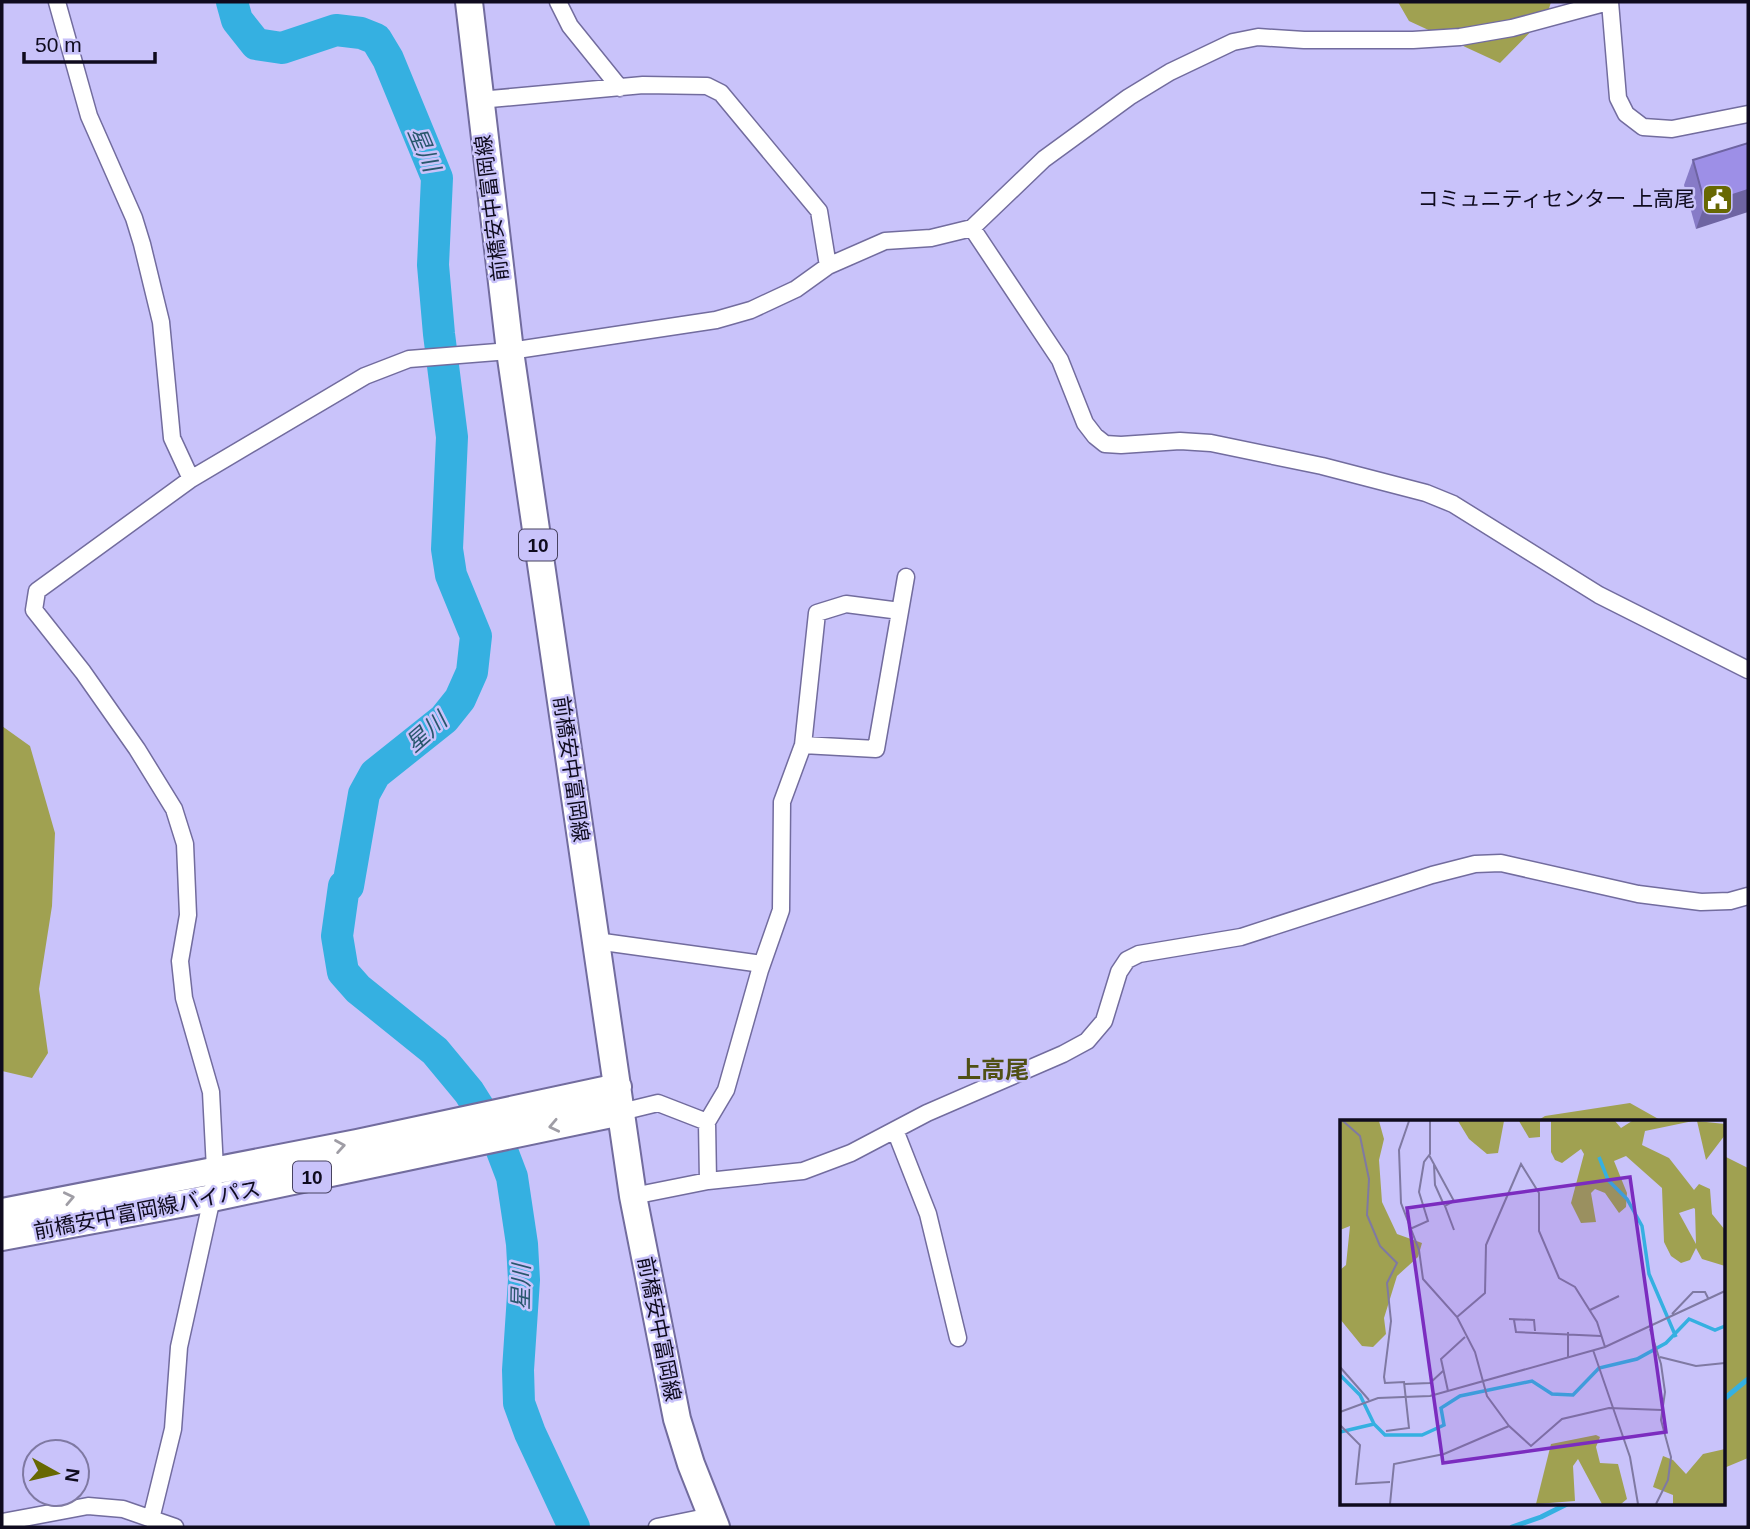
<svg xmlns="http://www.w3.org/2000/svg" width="1750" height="1529" viewBox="0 0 1750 1529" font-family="Helvetica,'Noto Sans JP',sans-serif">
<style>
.green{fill:#a0a151}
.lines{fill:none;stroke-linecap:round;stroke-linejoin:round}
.stream{stroke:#35b0e1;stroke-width:5}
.river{stroke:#35b0e1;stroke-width:32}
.minor-casing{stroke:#726c9e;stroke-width:19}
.primary-casing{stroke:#726c9e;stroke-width:30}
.minor{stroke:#fff;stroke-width:16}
.primary{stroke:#fff;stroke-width:26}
.wall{fill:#877bc7}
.shaded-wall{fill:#6e64a2}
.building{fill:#9d8fe7;stroke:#6e64a2;stroke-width:2}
.oneway{stroke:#9f9da5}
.labels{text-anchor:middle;stroke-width:5;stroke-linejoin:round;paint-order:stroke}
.shield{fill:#c9c3fa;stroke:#474260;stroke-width:2}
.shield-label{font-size:19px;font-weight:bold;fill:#0f0b1e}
.poi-label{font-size:21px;fill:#0f0b1e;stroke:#c9c3fa;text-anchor:end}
.street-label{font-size:21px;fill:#0f0b1e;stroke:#c9c3fa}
.water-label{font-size:23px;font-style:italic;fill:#28576d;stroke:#c9c3fa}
.quarter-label{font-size:24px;font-weight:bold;fill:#505014;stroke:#c9c3fa}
.inset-river{fill:none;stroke:#35b0e1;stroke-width:3.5}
.inset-road{fill:none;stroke:#7f79a2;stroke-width:2}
.view{fill:#7b2cbf;fill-opacity:0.15;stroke:#7b2cbf;stroke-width:3.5}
.inset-edge{fill:none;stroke:#0f0b1e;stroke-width:3.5}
</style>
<rect width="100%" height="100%" fill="#c9c3fa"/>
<path class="green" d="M 1398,2 L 1551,2 L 1547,15 L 1500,63 L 1409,21 Z
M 2,726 L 30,746 L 55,833 L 52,906 L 39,989 L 48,1053 L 32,1078 L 2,1071 Z
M 1630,1103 L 1662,1121 L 1537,1121 L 1545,1116 Z
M 1724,1156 L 1748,1168 L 1748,1458 L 1724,1468 Z"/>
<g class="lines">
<path class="stream" d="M 1724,1399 L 1748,1379
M 1512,1527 L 1541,1517 L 1569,1503"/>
<path class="river" d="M 232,2 L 237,20 L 256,44 L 282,48 L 336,30 L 361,33 L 376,39 L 388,59 L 437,178 L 433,265 L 439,334 L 452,437 L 447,549 L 451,575 L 476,636 L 472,672 L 460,699 L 444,719 L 375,774 L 364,794 L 348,886 L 344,886 L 337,936 L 343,972 L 358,989 L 435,1051 L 469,1092 L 496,1135 L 512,1177 L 522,1244 L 524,1280 L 518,1370 L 519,1403 L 530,1433 L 574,1527"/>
<defs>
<path id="minor" d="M 57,2 L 89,116 L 134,218 L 142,244 L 161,322 L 172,438 L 191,479 L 37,591 L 34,610 L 83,672 L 137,749 L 174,809 L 185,844 L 188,915 L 180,961 L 184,998 L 211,1092 L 215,1169 L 212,1198 L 179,1347 L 173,1429 L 151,1519
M 558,2 L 570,26 L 620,88
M 1610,2 L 1618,98 L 1626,114 L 1643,127 L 1672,129 L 1748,114
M 479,100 L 643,85 L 707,86 L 721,93 L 819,211 L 828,266
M 972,228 L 1060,360 L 1085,423 L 1095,436 L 1105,444 L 1121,445 L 1180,441 L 1211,443 L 1322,466 L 1426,493 L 1453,504 L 1599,595 L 1748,670
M 191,479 L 365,376 L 409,359 L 510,351 L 716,320 L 751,310 L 796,289 L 828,266 L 885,241 L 931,238 L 972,228 L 1044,159 L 1129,97 L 1170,72 L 1233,42 L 1258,37 L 1304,40 L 1413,40 L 1460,37 L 1512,28 L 1608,2
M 803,745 L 876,749 L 906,577
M 596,941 L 762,964
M 621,1112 L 658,1103 L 707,1122
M 895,1130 L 928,1214 L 958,1338
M 708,1181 L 707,1122 L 726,1090 L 760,970 L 781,910 L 782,802 L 803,745 L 817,613 L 846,604 L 900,611
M 633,1196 L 708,1181 L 803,1171 L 851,1153 L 927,1113 L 1063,1054 L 1087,1041 L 1104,1021 L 1119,972 L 1127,960 L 1139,954 L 1241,937 L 1432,875 L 1475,864 L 1501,863 L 1638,894 L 1701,902 L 1730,901 L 1748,896
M 2,1522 L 88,1506 L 123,1509 L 175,1527
M 657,1527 L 711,1516"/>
<path id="primary" d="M 469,2 L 510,351 L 633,1196 L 677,1419 L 691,1464 L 716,1527
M 2,1212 L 357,1143 L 618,1087
M 2,1237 L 212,1198 L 621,1112"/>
</defs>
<use href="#minor" class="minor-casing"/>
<use href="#primary" class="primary-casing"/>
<use href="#minor" class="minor"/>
<use href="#primary" class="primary"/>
</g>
<path class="wall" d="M 1748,143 L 1696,229 L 1684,185 L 1693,160 Z"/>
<path class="shaded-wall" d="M 1748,190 L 1748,212 L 1696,229 L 1705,204 Z"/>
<path class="building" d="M 1748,143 L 1748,190 L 1705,204 L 1693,160 Z"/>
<defs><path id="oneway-chevron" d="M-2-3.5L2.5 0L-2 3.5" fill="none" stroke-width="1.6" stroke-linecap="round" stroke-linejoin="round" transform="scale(1.75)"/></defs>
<g class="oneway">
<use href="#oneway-chevron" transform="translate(554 1126) rotate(168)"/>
<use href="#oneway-chevron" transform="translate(340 1146) rotate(-10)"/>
<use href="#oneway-chevron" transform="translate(69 1198) rotate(-12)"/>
</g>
<defs>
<symbol id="civic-square" viewBox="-11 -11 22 22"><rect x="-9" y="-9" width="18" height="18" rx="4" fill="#676802" stroke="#c9c3fa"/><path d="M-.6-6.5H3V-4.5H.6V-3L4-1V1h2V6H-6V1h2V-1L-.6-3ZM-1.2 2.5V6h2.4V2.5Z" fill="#fff"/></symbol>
</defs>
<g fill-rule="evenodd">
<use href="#civic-square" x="1700" y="182" width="35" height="35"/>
</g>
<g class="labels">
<g class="shield">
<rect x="519" y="529.5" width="38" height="31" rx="5"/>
<rect x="293" y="1161.5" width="38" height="31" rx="5"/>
</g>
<g class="shield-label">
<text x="538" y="552">10</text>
<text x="312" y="1184">10</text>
</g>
<g class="poi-label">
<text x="1695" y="206">コミュニティセンター 上高尾</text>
</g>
<g class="street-label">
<text transform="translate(492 208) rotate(-97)" y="7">前橋安中富岡線</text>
<text transform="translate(571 769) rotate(82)" y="7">前橋安中富岡線</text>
<text transform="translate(147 1210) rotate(-11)" y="7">前橋安中富岡線バイパス</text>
<text transform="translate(659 1329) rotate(79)" y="7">前橋安中富岡線</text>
</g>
<g class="water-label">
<text transform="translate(424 149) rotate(67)" y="8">星川</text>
<text transform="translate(426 732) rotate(-41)" y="8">星川</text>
<text transform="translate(521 1287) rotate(-89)" y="8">星川</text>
</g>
<g class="quarter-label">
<text x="993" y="1078">上高尾</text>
</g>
</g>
<g transform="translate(1340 1120)">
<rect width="385" height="385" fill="#c9c3fa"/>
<path d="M 0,1 L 39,1 L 44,19 L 39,40 L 42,82 L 57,114 L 82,123 L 78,137 L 57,156 L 44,198 L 46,214 L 33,227 L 22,226 L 0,199 L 0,150 L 6,145 L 10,106 L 0,110 ZM 118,1 L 164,1 L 158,33 L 147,34 L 129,19 ZM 179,1 L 200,1 L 200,17 L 189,18 ZM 211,1 L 275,1 L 281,8 L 292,1 L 353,1 L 305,11 L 302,25 L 329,38 L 354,70 L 359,64 L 370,69 L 372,94 L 385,110 L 385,146 L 362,139 L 356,128 L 350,140 L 341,143 L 331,136 L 324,122 L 322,68 L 286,36 L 274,41 L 287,73 L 286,87 L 279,93 L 265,73 L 255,69 L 251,73 L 256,102 L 241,103 L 231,83 L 244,34 L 241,29 L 222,43 L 215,40 L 211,32 ZM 354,88 L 355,89 L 356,124 L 339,93 ZM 357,1 L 385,4 L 385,15 L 366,40 ZM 256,315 L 260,317 L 256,327 L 260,343 L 278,344 L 287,379 L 281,384 L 262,384 L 238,339 L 233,346 L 235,381 L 196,384 L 211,324 ZM 385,329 L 385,384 L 333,384 L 333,375 L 313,367 L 323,336 L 333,340 L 346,354 L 363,334 Z" fill="#a0a151" fill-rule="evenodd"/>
<path class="inset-river" d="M 259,37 L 268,60 L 287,79 L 302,106 L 309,154 L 336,217M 0,255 L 20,275 L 34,304 L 45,315 L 82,315 L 104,305 L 101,288 L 120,276 L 192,261 L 212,274 L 233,275 L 259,248 L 297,239 L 326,223 L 349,199 L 375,210 L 385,206M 0,312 L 34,304"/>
<path class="inset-road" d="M 3,1 L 20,16 L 29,59 L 27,95 L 40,126 L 57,143 L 47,163 L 51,201 L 44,257 L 45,263 L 64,262 L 69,308 L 46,311M 69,1 L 59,30 L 61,83 L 79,130 L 83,159 L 117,197 L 135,232 L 147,276 L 169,306M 89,35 L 114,81 L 105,86 L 114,110M 94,45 L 95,65 L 104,85M 70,109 L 88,101 L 79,72 L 84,42 L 90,34 L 90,1M 250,190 L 279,176M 332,194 L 353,172 L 365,172 L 368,178M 117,197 L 145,173 L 146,125 L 181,44 L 199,73 L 199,111 L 219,158 L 235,167 L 257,202 L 265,227M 169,199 L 194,200 L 195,211M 174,200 L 176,212 L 261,216M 310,209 L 321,244 L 325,272 L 321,300 L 331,337 L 328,360 L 316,384M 228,212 L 228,237M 253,230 L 290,337 L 298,384M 320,237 L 356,246 L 385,243M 0,247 L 29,280M 65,264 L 90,263 L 103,251M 108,271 L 101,239 L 125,217M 0,292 L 38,278 L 90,276 L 265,227 L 385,171M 0,305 L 20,325 L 16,364 L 50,362M 50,384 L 54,344 L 104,334 L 169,306 L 191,326 L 222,299 L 269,288 L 322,290"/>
<path class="view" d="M 290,57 L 326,312 L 103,343 L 67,88 Z"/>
<rect width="385" height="385" class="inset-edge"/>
</g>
<rect width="1750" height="1529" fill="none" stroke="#0f0b1e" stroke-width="7"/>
<g transform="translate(56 1473) rotate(98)"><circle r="33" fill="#c9c3fa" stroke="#7f79a2" stroke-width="2"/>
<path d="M0-5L12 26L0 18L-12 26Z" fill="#676802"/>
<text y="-10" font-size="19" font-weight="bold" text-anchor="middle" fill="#0f0b1e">N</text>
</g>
<path d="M24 52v10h131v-10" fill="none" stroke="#0f0b1e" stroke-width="3.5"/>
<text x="35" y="52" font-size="21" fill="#0f0b1e" stroke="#c9c3fa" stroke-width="5" paint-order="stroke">50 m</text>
</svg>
